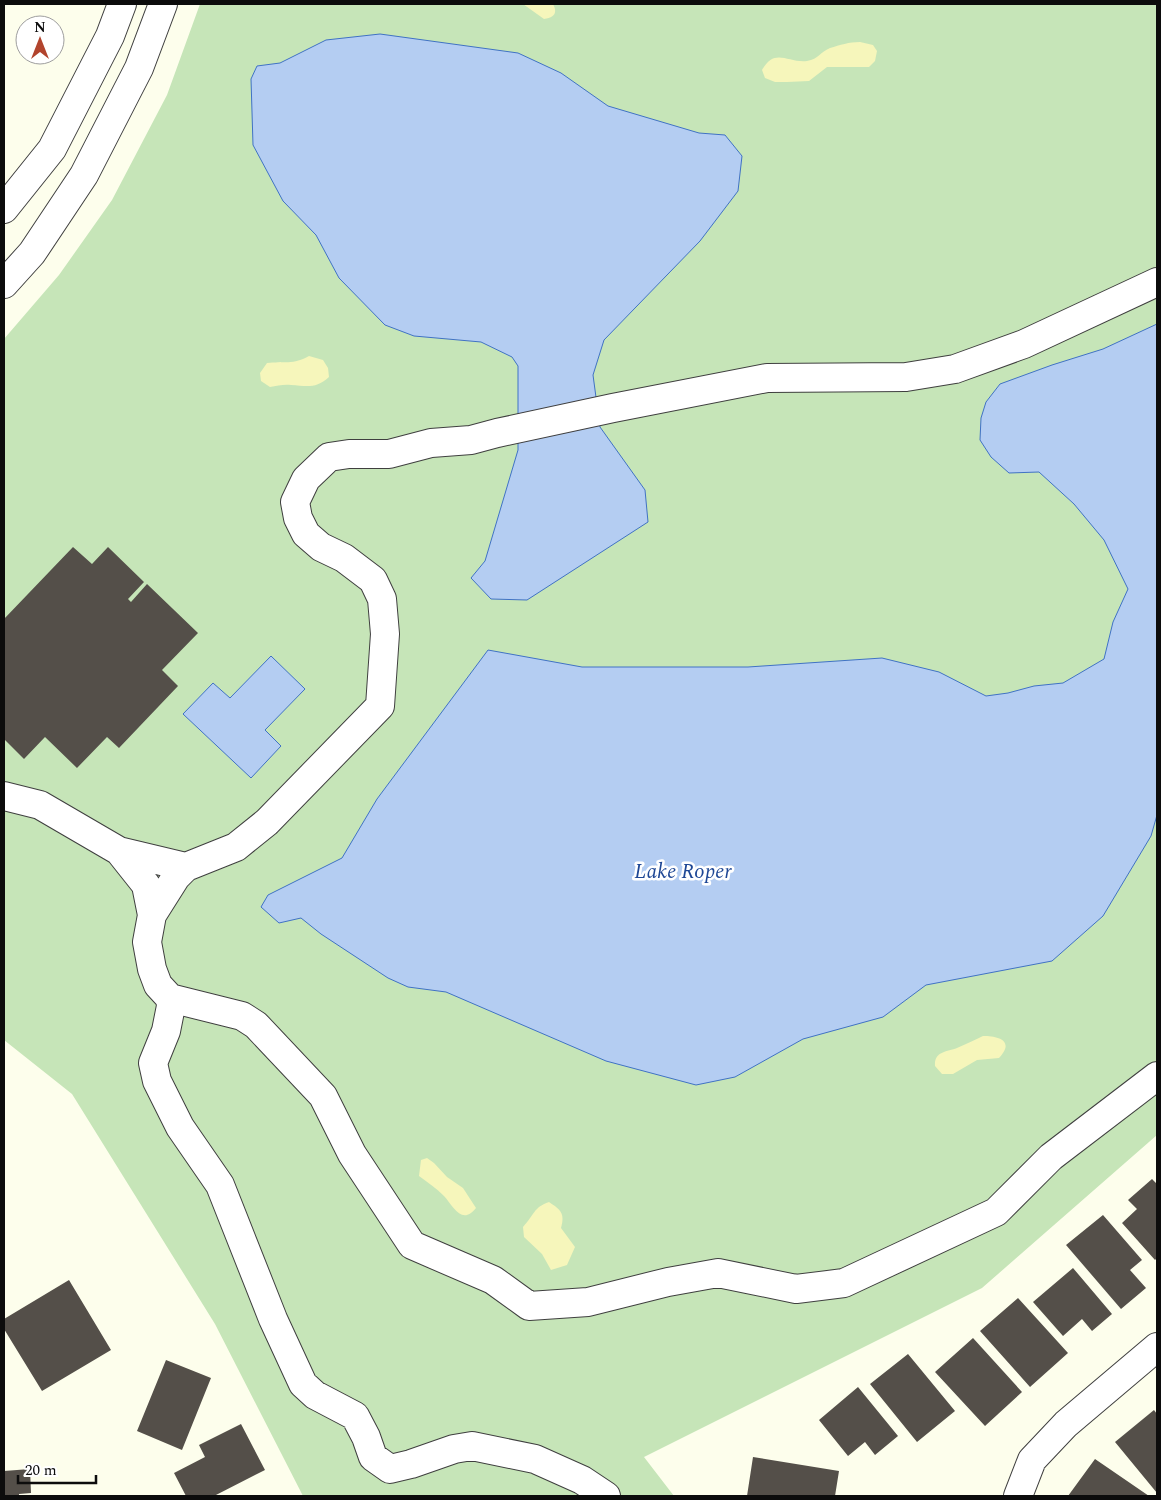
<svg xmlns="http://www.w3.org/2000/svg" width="1161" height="1500" viewBox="0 0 1161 1500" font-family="Spectral,serif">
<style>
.green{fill:#c6e5b8}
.sand{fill:#f6f6bb}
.water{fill:#b4cdf2;stroke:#4072c4}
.building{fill:#544f49}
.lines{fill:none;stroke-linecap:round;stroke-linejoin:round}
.minor-casing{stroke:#3f3f3f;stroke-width:30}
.minor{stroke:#fff;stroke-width:28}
.labels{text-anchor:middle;stroke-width:5;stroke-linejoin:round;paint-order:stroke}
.water-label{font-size:21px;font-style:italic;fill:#1e4795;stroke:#fff}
</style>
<rect width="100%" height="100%" fill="#fdfeec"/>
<path class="green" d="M 200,4 L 1157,4 L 1157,1135 L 982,1288 L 644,1457 L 674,1496 L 303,1496 L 215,1324 L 72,1094 L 4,1040 L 4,339 L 59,275 L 112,200 L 167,95 Z"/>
<path class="sand" d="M 523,4 L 553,4 C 558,13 554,18 544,19 Z
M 860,42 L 873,45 L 877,51 L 875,61 L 869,67 L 827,67 L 809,81 L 787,82 L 775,82 L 765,78 L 762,70 C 775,47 787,63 807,61 C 819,59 820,52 830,48 C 840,45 849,42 860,42 Z
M 309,356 L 323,360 L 328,368 L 329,377 C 316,389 307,386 291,385 C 284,384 277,386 270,387 L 261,381 L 260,373 L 267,363 C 283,361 294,365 309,356 Z
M 983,1036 C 999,1036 1015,1041 999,1058 L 977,1060 L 953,1074 L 942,1074 L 935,1066 C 934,1051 947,1052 957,1048 C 966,1044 975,1040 983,1036 Z
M 427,1158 L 434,1163 L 447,1177 L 463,1188 L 476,1208 C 462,1226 453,1206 444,1196 C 436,1188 427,1182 419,1176 L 421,1160 Z
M 549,1202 C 561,1210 565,1213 561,1228 L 575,1247 L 567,1265 L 551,1270 L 542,1254 L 524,1237 L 523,1227 C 534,1215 534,1207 549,1202 Z"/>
<path class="water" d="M 380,34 L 518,53 L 561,73 L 608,106 L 699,133 L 725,135 L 742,156 L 738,191 L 700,241 L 604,340 L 593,375 L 600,427 L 645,490 L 648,522 L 527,600 L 491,599 L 471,578 L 485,561 L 518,450 L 518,366 L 512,357 L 481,342 L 414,336 L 385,325 L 339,278 L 316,235 L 283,201 L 253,145 L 251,79 L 257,66 L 280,63 L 326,40 Z
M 1157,324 L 1157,815 L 1151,836 L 1103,916 L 1052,961 L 926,985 L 883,1017 L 803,1039 L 735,1077 L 696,1085 L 606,1061 L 446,992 L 408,987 L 388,978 L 321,934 L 301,918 L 279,923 L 261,907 L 268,895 L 342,858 L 377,799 L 488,650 L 582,667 L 748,667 L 882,658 L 939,672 L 986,696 L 1008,693 L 1034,686 L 1063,683 L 1104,659 L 1113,622 L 1128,589 L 1104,540 L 1074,504 L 1039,472 L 1009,473 L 991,457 L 980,440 L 981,418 L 986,402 L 1000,384 L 1052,365 L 1103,349 Z
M 271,656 L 305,689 L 265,730 L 281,746 L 251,778 L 183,714 L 213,683 L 230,698 Z"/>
<path class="building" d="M 73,547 L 92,564 L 108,547 L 144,582 L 128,599 L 131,602 L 147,584 L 198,633 L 162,670 L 178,686 L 119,748 L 107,737 L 77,768 L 45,737 L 24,759 L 4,739 L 4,619 Z
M 1152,1179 L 1157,1184 L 1157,1258 L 1155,1260 L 1122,1223 L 1137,1209 L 1128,1200 Z
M 1103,1215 L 1142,1260 L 1130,1270 L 1146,1288 L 1121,1309 L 1066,1245 Z
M 1073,1268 L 1112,1314 L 1092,1331 L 1082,1319 L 1063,1336 L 1033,1302 Z
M 69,1280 L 111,1350 L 42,1391 L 4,1329 L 4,1319 Z
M 1018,1298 L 1068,1353 L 1030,1387 L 980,1331 Z
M 973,1338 L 1022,1392 L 985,1426 L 935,1372 Z
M 908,1354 L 955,1411 L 917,1442 L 870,1384 Z
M 166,1360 L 211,1378 L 182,1450 L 137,1431 Z
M 858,1387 L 898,1436 L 875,1455 L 865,1442 L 848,1456 L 819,1420 Z
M 1154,1410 L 1157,1414 L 1157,1493 L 1115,1442 Z
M 241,1424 L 265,1470 L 214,1496 L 186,1496 L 174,1473 L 205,1457 L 199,1445 Z
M 753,1457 L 839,1471 L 835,1496 L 747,1496 Z
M 1095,1459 L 1149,1496 L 1068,1496 Z
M 30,1469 L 31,1493 L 19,1494 L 19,1496 L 4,1496 L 4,1471 Z"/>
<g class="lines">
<defs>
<path id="minor" d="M 4,209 L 52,149 L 110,36 L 122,4
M 4,284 L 32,253 L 84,175 L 139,68 L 163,4
M 4,796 L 40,805 L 119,851 L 146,885 L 152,915
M 119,851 L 186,867
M 170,998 L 242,1016 L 256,1025 L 323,1096 L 352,1154 L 412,1245 L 493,1280 L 529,1306 L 588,1302 L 668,1282 L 718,1273 L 796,1289 L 844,1283 L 996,1212 L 1051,1157 L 1157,1076
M 606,1496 L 582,1480 L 535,1459 L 472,1446 L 454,1449 L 411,1464 L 390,1469 L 373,1457 L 366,1437 L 355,1416 L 315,1395 L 303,1384 L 273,1319 L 220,1185 L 180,1127 L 157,1081 L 153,1063 L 166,1031 L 171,1006 L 170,998 L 158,985 L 152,969 L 147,942 L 152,915 L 176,877 L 186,867 L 236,847 L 267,822 L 380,706 L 385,634 L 382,599 L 373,580 L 344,558 L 321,547 L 306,534 L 298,518 L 295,502 L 306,479 L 329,457 L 349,454 L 389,454 L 431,443 L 471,440 L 497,433 L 613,408 L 767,378 L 906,377 L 955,369 L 1024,344 L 1157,282
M 1018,1496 L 1032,1460 L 1066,1424 L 1157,1347"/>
</defs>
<use href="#minor" class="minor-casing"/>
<use href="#minor" class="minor"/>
</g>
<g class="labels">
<g class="water-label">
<text x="683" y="878">Lake Roper</text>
</g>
</g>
<rect width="1161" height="1500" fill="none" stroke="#0c0c0c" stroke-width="10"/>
<g transform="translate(40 40)"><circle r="24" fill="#ffffff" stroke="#9e9e9e"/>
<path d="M0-4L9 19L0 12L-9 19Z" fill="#b2442d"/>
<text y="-8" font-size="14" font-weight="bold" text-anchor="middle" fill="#0c0c0c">N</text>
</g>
<path d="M18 1475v8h78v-8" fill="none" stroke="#0c0c0c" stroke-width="2.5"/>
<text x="25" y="1475" font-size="15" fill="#0c0c0c" stroke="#ffffff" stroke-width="4" paint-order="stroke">20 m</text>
</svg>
